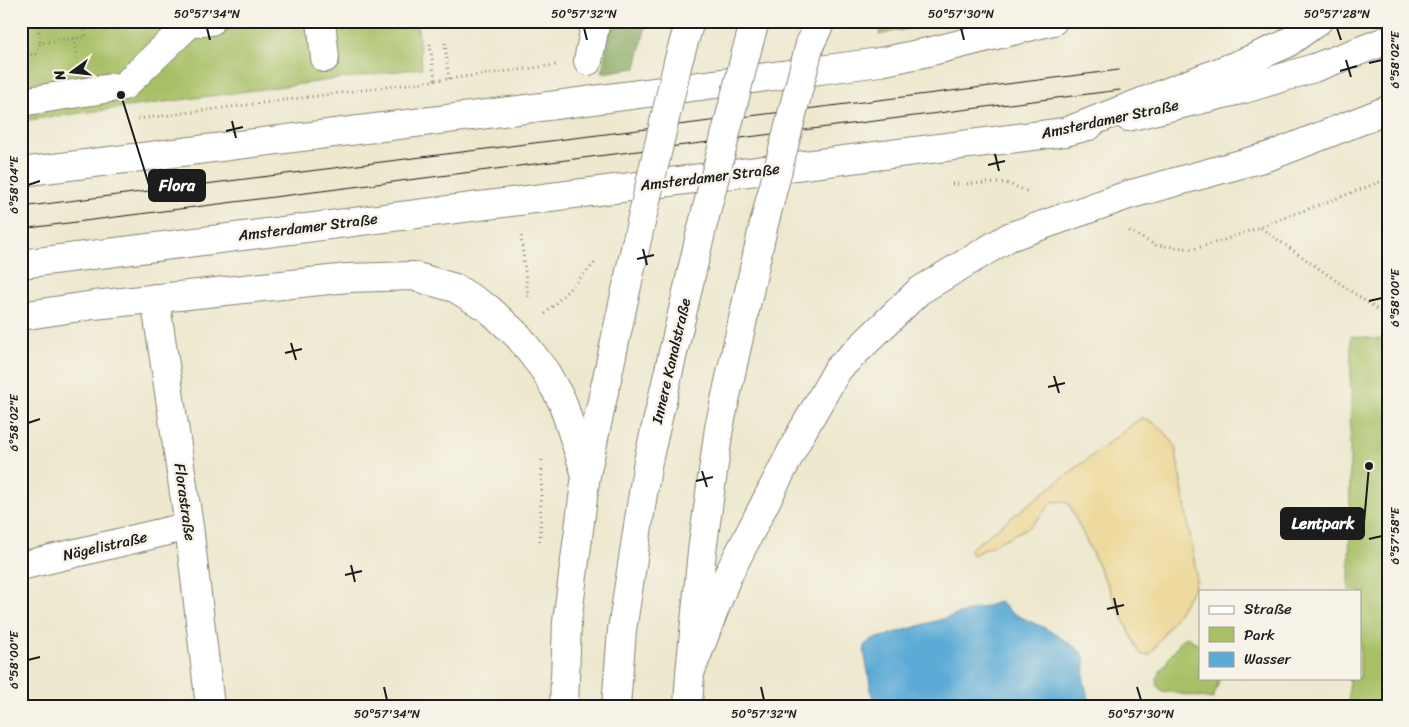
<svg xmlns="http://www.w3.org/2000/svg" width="1409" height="727" viewBox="0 0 1409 727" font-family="Sriracha,sans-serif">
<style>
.green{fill:#a7c066;stroke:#626e41}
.forest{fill:#85a65b;stroke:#50613c}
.sand{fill:#eeda9e;stroke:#857b5d}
.water{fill:#5cabd6;stroke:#3c6479}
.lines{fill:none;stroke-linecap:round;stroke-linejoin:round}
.minor-casing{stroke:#848275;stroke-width:30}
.major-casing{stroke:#848275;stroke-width:30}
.highway-casing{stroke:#848275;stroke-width:30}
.path{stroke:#848275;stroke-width:3;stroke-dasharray:1 4;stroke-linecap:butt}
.minor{stroke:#fff;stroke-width:28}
.major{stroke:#fff;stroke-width:28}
.highway{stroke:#fff;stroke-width:28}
.tram{stroke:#1c1c1c;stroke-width:1}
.major-bridge-casing{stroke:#848275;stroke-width:30;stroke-linecap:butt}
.highway-bridge-casing{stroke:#848275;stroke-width:30;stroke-linecap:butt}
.major-bridge{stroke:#fff;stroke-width:28}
.highway-bridge{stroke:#fff;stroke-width:28}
.ticks{fill:none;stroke:#1c1c1c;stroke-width:2}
.labels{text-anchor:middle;stroke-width:5;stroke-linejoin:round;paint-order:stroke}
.street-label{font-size:15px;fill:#1c1c1c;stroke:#f7f3e8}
.leader{fill:none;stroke:#1c1c1c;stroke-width:2}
.callout-dot{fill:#1c1c1c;stroke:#f7f3e8;stroke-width:2}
.callout{fill:#1c1c1c;stroke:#1c1c1c;stroke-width:2}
.callout-label{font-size:16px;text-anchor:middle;font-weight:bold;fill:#fff}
.neatline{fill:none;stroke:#1c1c1c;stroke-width:2}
.ticks-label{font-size:12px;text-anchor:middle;fill:#1c1c1c}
</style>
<rect width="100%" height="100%" fill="#f7f3e8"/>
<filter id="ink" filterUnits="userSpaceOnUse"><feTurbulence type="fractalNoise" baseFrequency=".02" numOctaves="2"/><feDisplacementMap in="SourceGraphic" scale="10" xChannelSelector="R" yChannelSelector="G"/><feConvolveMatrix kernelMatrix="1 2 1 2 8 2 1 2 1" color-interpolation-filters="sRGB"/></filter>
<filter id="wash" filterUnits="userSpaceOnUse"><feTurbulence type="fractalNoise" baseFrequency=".0096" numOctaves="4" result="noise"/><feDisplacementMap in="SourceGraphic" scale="20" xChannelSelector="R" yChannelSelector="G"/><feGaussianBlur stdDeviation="1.12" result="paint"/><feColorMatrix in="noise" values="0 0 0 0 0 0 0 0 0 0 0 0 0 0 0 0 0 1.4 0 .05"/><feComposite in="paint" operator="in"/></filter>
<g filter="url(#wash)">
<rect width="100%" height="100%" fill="#ede8ce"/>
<path class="green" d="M 21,21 L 417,21 L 422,68 L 21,121 Z
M 883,21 L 943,21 L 879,35 Z
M 1351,336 L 1388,340 L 1388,706 L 1349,706 L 1349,678 L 1360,678 L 1360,591 L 1349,591 Z
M 1187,637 L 1200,645 L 1200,678 L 1220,678 L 1213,699 L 1162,691 L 1157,686 L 1156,678 L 1182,639 Z"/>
<path class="forest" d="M 611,21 L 647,21 L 636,68 L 602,73 Z"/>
<path class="sand" d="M 1141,418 C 1153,419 1169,435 1175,446 L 1196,571 L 1196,582 L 1192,591 L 1154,649 L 1149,655 L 1142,655 L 1138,650 L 1069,504 L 1063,501 L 1053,502 L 1031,526 L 973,555 L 969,550 Z"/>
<path class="water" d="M 1000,602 L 1012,613 L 1045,628 L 1078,649 L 1083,654 L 1085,663 L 1084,682 L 1088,697 L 1095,706 L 874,706 L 864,651 L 866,644 L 871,640 Z"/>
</g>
<g filter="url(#ink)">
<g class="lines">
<defs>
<path id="minor" d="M 321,21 L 325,58
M 588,61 L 596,21
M 21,102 L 124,86 L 189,24 L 211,21
M 155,298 L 189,526 L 210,706
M 21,566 L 189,526"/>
<path id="major" d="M 678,62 L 690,21
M 1128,117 L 1241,90 L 1314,68 L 1388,40
M 21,172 L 487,114 L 880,62 L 928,52 L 1053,21
M 21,264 L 1065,132 L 1089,126
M 21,316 L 94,305 L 348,278 L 413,276 L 455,288 L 489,309 L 519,337 L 545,371 L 562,401 L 586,475
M 564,706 L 567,622 L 586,475 L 636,244
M 688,706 L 690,673 L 727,577 L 800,435 L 838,369 L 919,291 L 1009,237 L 1128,195 L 1270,156 L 1388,110"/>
<path id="highway" d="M 810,44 L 821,21
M 746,53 L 755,21
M 1065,132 L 1242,63 L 1286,44 L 1318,21
M 690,673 L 702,551 L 719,428 L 763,228
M 616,706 L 622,630 L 648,461 L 700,236"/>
</defs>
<use href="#minor" class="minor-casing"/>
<use href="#major" class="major-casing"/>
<use href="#highway" class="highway-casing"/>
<path class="path" d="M 38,21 L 40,43 L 86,37 L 84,21
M 74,38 L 77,58
M 445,43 L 449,79
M 430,44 L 435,80
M 21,56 L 36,54 L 40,43
M 138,119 L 556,65
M 952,184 L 1006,183 L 1029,192
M 1261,228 L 1388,317
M 1129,231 L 1155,245 L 1194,249 L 1224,240 L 1260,227 L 1388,179
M 521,236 L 528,297
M 545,314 L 595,263
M 540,541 L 542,457"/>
<use href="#minor" class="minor"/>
<use href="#major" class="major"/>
<use href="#highway" class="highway"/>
<path class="tram" d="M 21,207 L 1119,70
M 21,229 L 1120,90"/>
<defs>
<path id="major-bridge" d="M 636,244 L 678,62"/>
<path id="highway-bridge" d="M 763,228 L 810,44
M 700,236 L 746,53"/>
</defs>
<use href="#major-bridge" class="major-bridge-casing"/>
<use href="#highway-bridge" class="highway-bridge-casing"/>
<use href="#major-bridge" class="major-bridge"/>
<use href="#highway-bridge" class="highway-bridge"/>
</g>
</g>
<path class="ticks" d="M 207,28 L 210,40M 584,28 L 587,40M 961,28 L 964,40M 1337,28 L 1341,40M 1346,60 L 1351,77M 1369,63 L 1382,60M 1340,71 L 1357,66M 232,121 L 236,138M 226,131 L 243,127M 995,154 L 999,171M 988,165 L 1005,161M 28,185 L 40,181M 643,249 L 647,265M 637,259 L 654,255M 1369,301 L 1382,298M 291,343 L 296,360M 285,353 L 302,349M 1054,376 L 1059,393M 1048,387 L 1065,383M 28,423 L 40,419M 702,471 L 707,487M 696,481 L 713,477M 1369,539 L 1382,536M 351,565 L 355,582M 345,575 L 362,571M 1114,598 L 1118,615M 1107,609 L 1124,605M 28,660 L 40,657M 384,687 L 387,700M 761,687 L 764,700M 1137,687 L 1141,700"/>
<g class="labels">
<g class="street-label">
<text transform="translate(1110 119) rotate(-12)" y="5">Amsterdamer Straße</text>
<text transform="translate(710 177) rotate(-7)" y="5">Amsterdamer Straße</text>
<text transform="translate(308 227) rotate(-7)" y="5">Amsterdamer Straße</text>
<text transform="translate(671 361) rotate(-77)" y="5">Innere Kanalstraße</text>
<text transform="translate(185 502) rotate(82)" y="5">Florastraße</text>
<text transform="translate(105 546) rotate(-13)" y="5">Nägelistraße</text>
</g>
</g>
<path class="leader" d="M121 95L149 185M1369 466L1364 523"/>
<g class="callout-dot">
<circle cx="121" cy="95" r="5"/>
<circle cx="1369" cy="466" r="5"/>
</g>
<g class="callout">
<rect x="149" y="170" width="56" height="31" rx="5"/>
<rect x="1281" y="508" width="83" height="31" rx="5"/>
</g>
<g class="callout-label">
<text x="177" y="191">Flora</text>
<text x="1323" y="529">Lentpark</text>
</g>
<rect width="1409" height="727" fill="none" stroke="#f7f3e8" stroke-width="55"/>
<rect x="1199" y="590" width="162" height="90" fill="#f7f3e8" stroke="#9f9d96"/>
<rect x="1209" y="606" width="25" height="8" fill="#ffffff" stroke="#9f9d96"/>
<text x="1244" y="614" font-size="15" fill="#1c1c1c">Straße</text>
<rect x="1209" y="627" width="25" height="15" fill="#a7c066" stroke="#9f9d96"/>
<text x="1244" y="640" font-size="15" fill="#1c1c1c">Park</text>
<rect x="1209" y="652" width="25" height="15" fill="#5cabd6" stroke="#9f9d96"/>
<text x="1244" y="664" font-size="15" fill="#1c1c1c">Wasser</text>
<g transform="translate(72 72) rotate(255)" stroke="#f7f3e8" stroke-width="4" paint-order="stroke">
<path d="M0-4L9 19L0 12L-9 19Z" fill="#1c1c1c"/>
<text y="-8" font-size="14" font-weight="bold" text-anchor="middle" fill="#1c1c1c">N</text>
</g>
<rect x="28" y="28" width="1354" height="672" class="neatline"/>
<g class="ticks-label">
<text x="207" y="18">50°57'34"N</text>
<text x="584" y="18">50°57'32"N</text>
<text x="961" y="18">50°57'30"N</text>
<text x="1337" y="18">50°57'28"N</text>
<text transform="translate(1395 60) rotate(-90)" y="4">6°58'02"E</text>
<text transform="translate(14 185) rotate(-90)" y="4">6°58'04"E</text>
<text transform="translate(1395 298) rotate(-90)" y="4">6°58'00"E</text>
<text transform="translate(14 423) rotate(-90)" y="4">6°58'02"E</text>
<text transform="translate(1395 536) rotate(-90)" y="4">6°57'58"E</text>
<text transform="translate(14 660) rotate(-90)" y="4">6°58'00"E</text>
<text x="387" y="718">50°57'34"N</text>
<text x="764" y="718">50°57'32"N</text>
<text x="1141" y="718">50°57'30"N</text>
</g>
</svg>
